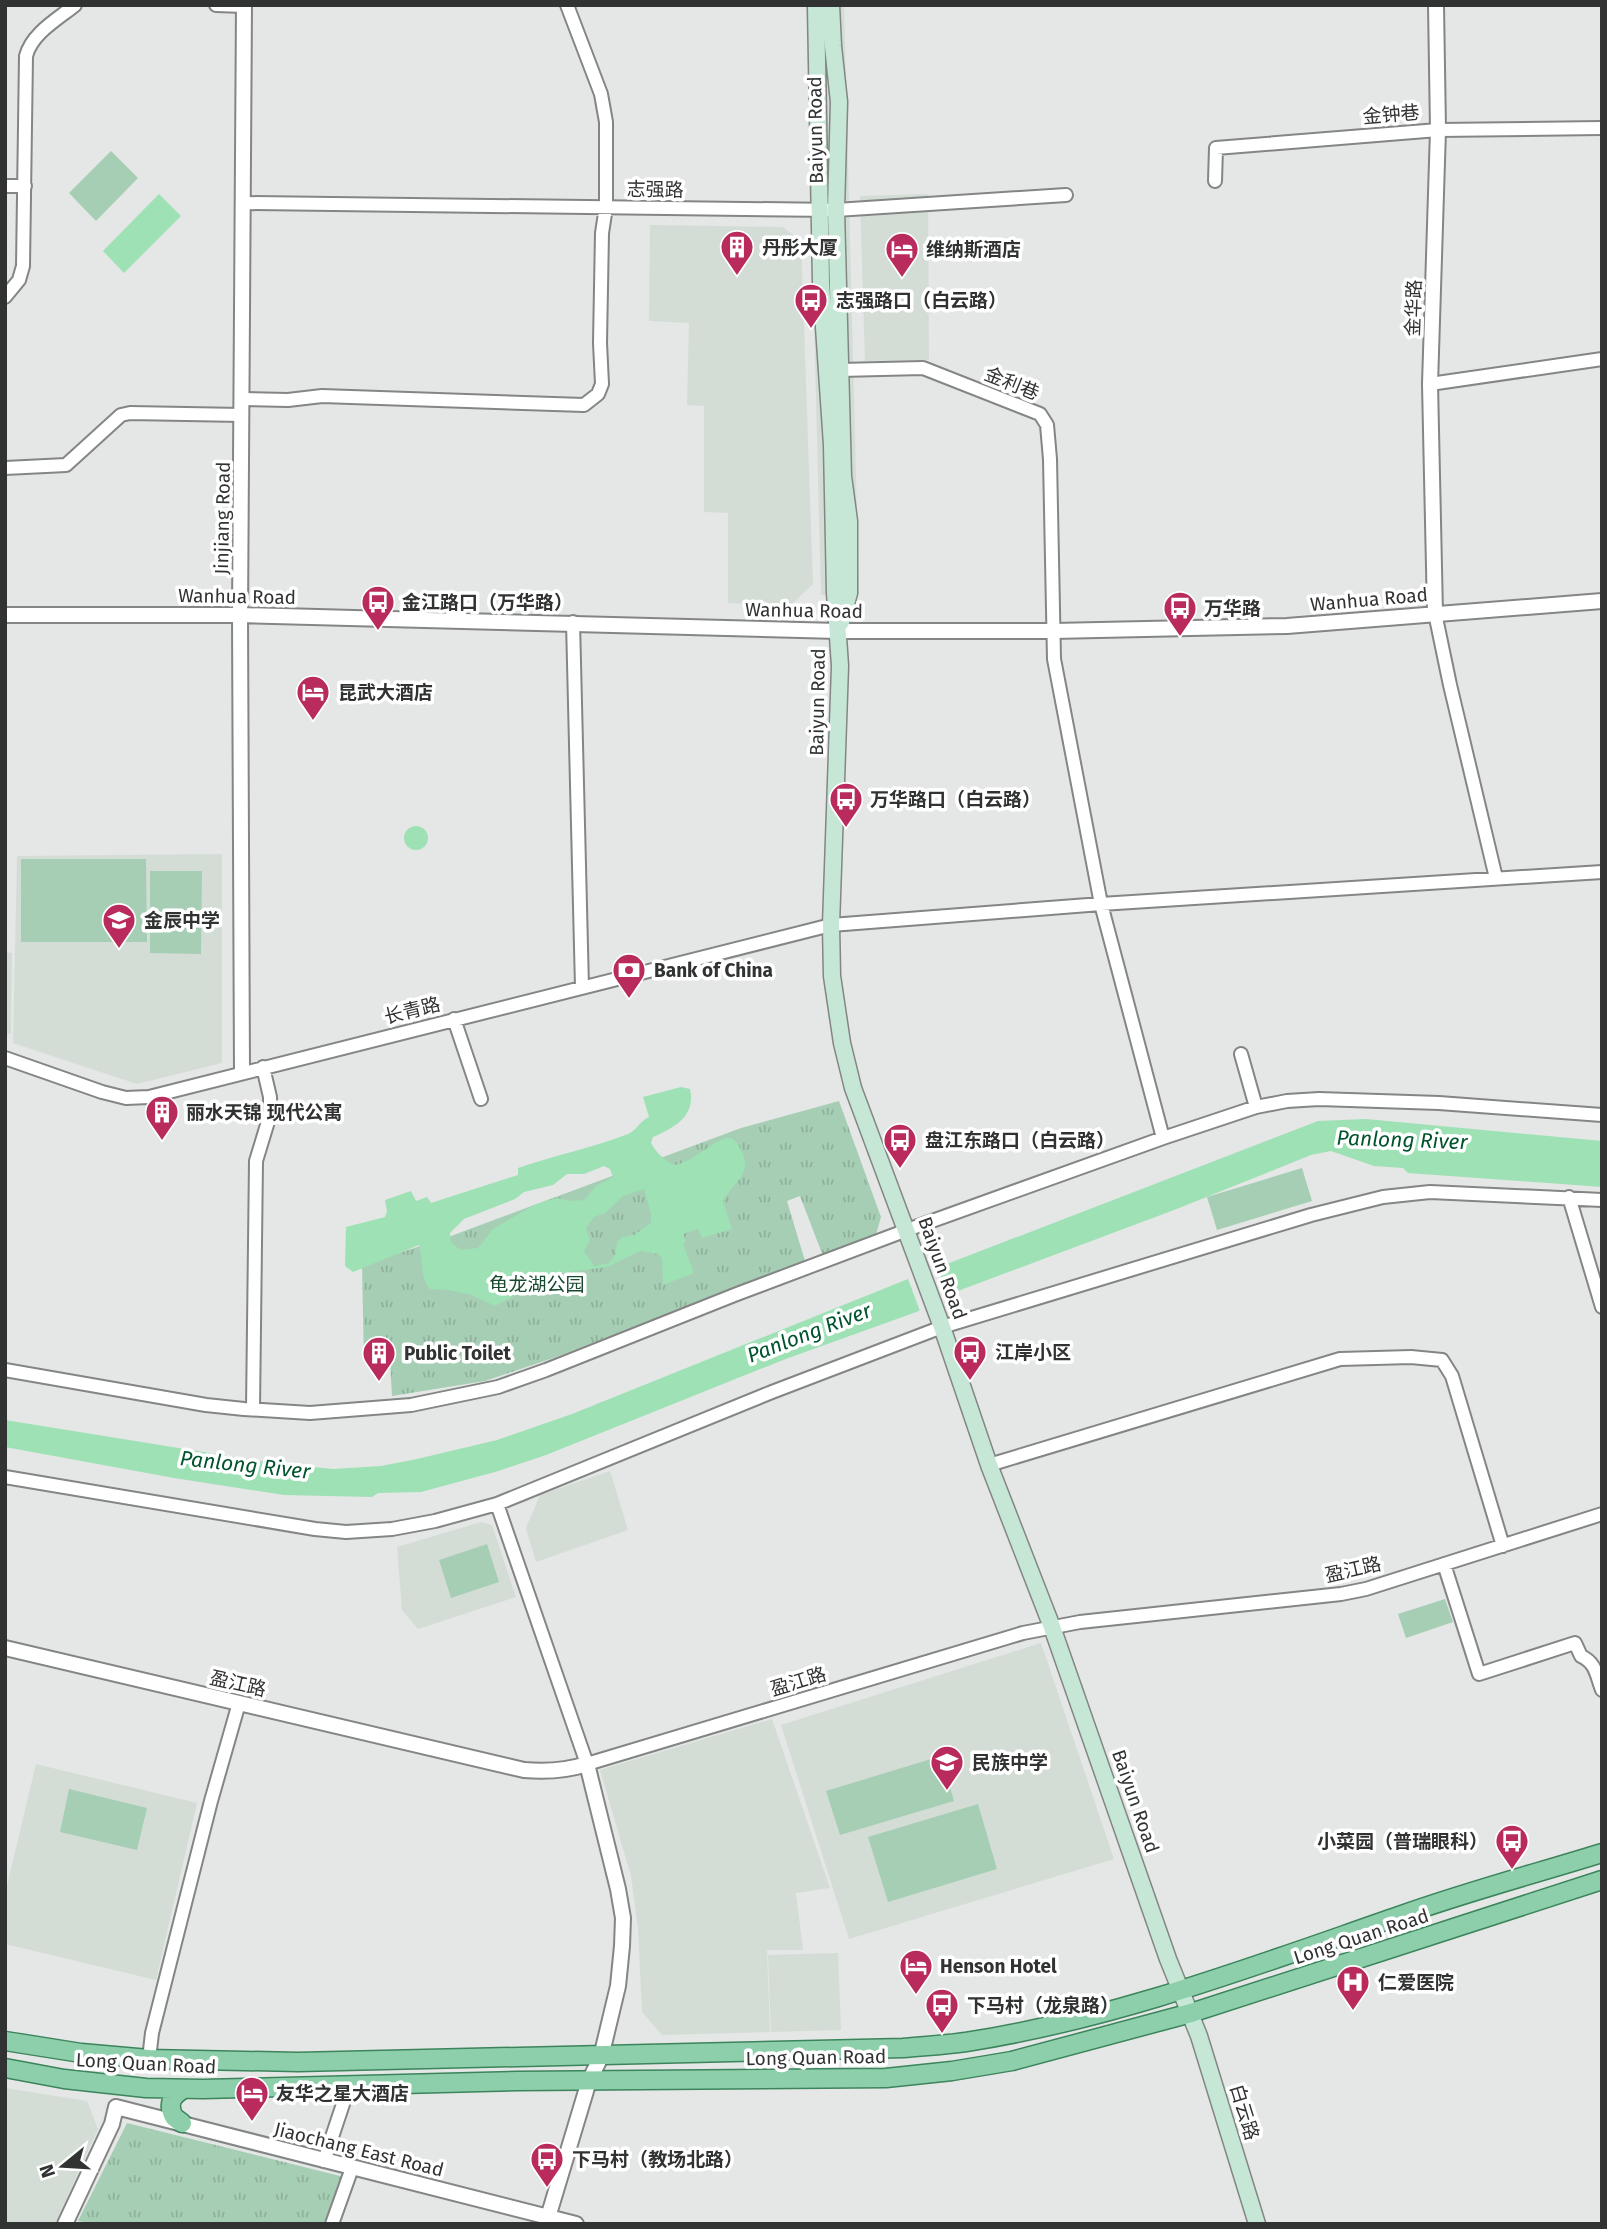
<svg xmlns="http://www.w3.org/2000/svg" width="1607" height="2229" viewBox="0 0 1607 2229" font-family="'Fira Sans','Noto Sans SC',sans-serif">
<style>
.built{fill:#d3ddd6}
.grass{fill:url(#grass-tufts)}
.garden{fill:#a6ceb4}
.water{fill:#9de1b5;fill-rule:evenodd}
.pier{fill:#e4e7e5}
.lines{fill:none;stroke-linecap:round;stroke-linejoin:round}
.minor-casing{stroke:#838684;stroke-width:16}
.tertiary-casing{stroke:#838684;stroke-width:18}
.secondary-casing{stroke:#838684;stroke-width:19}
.primary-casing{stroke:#3c845c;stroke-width:21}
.minor{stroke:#fff;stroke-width:12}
.tertiary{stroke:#fff;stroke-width:14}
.secondary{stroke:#c6e7d5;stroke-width:16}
.primary{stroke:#8ecfab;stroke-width:18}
.labels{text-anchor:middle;stroke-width:7;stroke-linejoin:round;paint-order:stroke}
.street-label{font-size:19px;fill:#313332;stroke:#fff}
.poi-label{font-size:19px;font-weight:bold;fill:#313332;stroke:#fff;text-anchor:start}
.park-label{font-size:19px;fill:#174a2e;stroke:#fff}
.water-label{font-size:21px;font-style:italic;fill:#00542d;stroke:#fff}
</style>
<defs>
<pattern id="grass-tufts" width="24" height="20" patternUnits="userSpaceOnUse" patternTransform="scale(1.75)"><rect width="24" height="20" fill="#a6ceb4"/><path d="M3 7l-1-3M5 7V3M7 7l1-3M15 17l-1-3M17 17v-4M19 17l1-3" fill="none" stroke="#8fb19b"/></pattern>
</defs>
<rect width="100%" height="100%" fill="#e4e7e5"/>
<path class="built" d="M 806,5 L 844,5 L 859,594 L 821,595 Z
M 928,194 L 929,360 L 865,361 L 860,196 Z
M 650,225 L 783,227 L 801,241 L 813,584 L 791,605 L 728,603 L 728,513 L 704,512 L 704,406 L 687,405 L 689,323 L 649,321 Z
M 222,854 L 222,1063 L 137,1084 L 13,1043 L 17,856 Z
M 5,952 L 12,953 L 11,1034 L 5,1033 Z
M 610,1471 L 628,1530 L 536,1562 L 526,1528 L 540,1495 Z
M 481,1522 L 492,1525 L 516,1597 L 418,1629 L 402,1610 L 397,1547 Z
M 1041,1643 L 1114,1859 L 849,1939 L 781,1725 Z
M 772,1719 L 830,1888 L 796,1893 L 803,1950 L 767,1950 L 770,2032 L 662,2035 L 642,2012 L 638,1928 L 631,1876 L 600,1770 Z
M 36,1764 L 197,1803 L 156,1980 L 5,1944 L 5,1894 Z
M 838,1953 L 841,2030 L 771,2032 L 768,1955 Z
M 5,2088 L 87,2101 L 98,2129 L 55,2224 L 5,2224 Z"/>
<path class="grass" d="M 839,1101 L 881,1217 L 875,1238 L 823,1256 L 800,1196 L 787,1201 L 805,1261 L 556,1357 L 485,1381 L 392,1396 L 390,1361 L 364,1362 L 362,1265 L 451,1236 L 741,1128 Z
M 127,2123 L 344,2177 L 327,2224 L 96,2224 L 78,2221 Z"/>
<path class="garden" d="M 111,151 L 138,178 L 96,221 L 69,193 Z
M 21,859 L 146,859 L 147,942 L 21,942 Z
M 150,871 L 202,871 L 201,954 L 150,953 Z
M 1302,1168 L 1312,1201 L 1217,1230 L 1207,1197 Z
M 487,1544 L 499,1582 L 451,1598 L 439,1560 Z
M 1445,1599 L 1453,1622 L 1406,1638 L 1398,1614 Z
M 941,1756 L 954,1801 L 840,1835 L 826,1791 Z
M 69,1789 L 147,1808 L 137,1850 L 60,1832 Z
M 978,1804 L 997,1869 L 888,1902 L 868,1837 Z"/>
<path class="water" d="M 159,194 L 181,216 L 124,273 L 103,251 Z
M404 838a12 12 0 1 1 24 0a12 12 0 1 1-24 0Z
M 681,1087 L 690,1089 C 696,1116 675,1127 653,1137 L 651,1143 C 656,1152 665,1162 675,1165 C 691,1163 719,1137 728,1138 C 734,1138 738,1143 740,1148 C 755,1174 733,1182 723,1201 L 732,1229 L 702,1238 L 698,1229 L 683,1234 L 686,1242 L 683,1244 L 694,1273 L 663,1285 L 662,1258 L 658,1254 L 640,1251 L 607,1267 L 561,1273 L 535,1290 L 526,1290 L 495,1306 L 472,1295 L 448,1290 L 430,1289 C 419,1275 424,1261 419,1245 L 353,1272 L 345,1266 L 346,1227 L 385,1217 L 387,1211 L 385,1200 L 411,1191 L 416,1201 L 427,1197 L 431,1203 L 518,1175 L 518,1168 C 555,1155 592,1148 628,1134 C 637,1130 640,1121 649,1117 L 643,1097 ZM 604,1166 L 610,1169 L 613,1177 L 596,1186 L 584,1200 L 572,1201 L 556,1198 L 534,1205 L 493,1229 L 478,1248 L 461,1250 L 451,1243 L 450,1233 L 464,1219 L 515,1199 L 524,1192 L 553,1185 L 567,1174 L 584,1174 ZM 644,1189 L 651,1214 L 651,1223 L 634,1235 L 622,1237 L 617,1243 L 615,1255 L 609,1263 L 594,1266 L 584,1251 L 590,1240 L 586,1228 L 594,1217 L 605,1213 L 623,1196 Z
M 1366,1119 L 1602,1141 L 1602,1187 L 1408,1173 L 1403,1168 L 1374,1166 L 1331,1151 L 1311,1155 L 1174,1210 L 947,1295 L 919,1311 L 783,1360 L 546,1455 L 495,1472 L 421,1492 L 378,1493 L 372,1497 L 284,1495 L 174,1478 L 5,1447 L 5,1420 L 272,1463 L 333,1469 L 381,1466 L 417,1459 L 497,1440 L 572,1414 L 908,1279 L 1318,1121 Z"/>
<path class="pier" d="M 937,1266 L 949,1298 L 921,1314 L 907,1276 Z"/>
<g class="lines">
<defs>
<path id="minor" d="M 216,5 L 244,6
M 1215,181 L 1216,148 L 1438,130 L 1602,128
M 5,186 L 25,186
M 244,203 L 836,210 L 1066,195
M 5,297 L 19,280 L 23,266 L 26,56 C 32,33 58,19 75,5
M 840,370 L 923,368 L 1040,414 L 1047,425 L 1050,459 L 1054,659 L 1101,904 L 1163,1138
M 1430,384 L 1602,359
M 242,399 L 288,400 L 322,396 L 584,405 L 598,394 L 602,384 L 600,343 L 602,233 L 606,207 L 606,122 L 601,94 L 567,5
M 5,468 L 66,465 L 121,415 L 130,413 L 242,415
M 1435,613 L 1450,685 L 1496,878
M 573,622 L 582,987
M 454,1019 L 481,1099
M 1241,1054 L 1256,1107
M 5,1058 L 102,1092 L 126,1098 L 149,1097 L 831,925 L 1101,904 L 1602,872
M 1569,1197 L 1602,1307
M 5,1370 L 206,1405 L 244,1409 L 310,1413 L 411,1405 L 498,1387 L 546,1370 L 737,1294 L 907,1230 L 1163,1138 L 1256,1107 L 1287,1101 L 1319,1099 L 1439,1103 L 1602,1115
M 253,1409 L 256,1161 L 270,1115 L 270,1097 L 263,1067
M 989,1465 L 1340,1359 L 1411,1357 L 1442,1360 L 1452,1376 L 1503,1546
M 5,1477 L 315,1529 L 346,1532 L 392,1529 L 435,1521 L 497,1504 L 772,1392 L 942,1327 L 1311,1215 L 1383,1197 L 1430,1192 L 1602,1200
M 497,1504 L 587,1764 L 1023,1633 L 1080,1622 L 1341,1594 L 1366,1589 L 1602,1514
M 1444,1564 L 1479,1674 L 1575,1643 L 1581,1656 C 1596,1663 1596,1674 1602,1690
M 149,2059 L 152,2033 L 211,1801 L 239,1703
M 324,2161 L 343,2104 L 342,2086
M 332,2224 L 352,2168"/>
<path id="tertiary" d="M 1435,613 L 1430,384 L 1438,130 L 1436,5
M 5,615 L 240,615 L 838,631 L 1053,631 L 1287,626 L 1602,601
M 242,1072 L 240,615 L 244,5
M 5,1648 L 524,1770 C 546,1772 565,1771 587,1764 L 618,1889 L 623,1918 L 622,1946 L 618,1986 L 601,2057 L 589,2081 L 546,2224
M 116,2107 L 576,2224
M 65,2224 L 112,2124 L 116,2107"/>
<path id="secondary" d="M 816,5 L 821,283 L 832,445 L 835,593 L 840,666 L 831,925 L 832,976 L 842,1043 L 853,1088 L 942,1327 L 989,1465 L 1052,1627 L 1168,1959 L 1199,2036 L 1257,2224
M 831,5 L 833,46 L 839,102 L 836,210 L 843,476 L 849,521 L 849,593 L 841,622"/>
<path id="primary" d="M 5,2041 L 81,2053 L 149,2059 L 298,2062 L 903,2048 C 924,2046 945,2045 966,2042 C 1115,2019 1257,1965 1399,1916 C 1466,1892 1534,1874 1602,1853
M 5,2068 L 64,2079 L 146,2088 L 203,2089 L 517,2081 L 886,2078 L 952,2071 L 1012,2061 L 1191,2013 L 1602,1880
M 182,2123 L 174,2117 C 167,2104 172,2095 184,2089"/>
</defs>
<use href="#minor" class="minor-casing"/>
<use href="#tertiary" class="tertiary-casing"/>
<use href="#secondary" class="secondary-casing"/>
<use href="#primary" class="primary-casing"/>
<use href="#minor" class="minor"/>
<use href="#tertiary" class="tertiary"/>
<use href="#secondary" class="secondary"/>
<use href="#primary" class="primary"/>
</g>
<defs>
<symbol id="building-pin" viewBox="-11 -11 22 30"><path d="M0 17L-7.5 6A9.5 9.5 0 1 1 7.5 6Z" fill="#b92b5c" stroke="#fff"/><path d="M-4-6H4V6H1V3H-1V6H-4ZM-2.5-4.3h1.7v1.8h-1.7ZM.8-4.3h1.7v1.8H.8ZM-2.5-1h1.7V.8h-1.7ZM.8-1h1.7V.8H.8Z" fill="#fff"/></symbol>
<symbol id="hotel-pin" viewBox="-11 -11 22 30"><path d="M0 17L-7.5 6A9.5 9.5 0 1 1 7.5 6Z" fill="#b92b5c" stroke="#fff"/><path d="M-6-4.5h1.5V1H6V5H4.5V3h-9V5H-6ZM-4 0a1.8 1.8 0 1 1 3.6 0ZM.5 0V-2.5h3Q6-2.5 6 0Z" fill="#fff"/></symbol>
<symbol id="bus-pin" viewBox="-11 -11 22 30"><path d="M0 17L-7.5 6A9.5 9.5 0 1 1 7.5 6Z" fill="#b92b5c" stroke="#fff"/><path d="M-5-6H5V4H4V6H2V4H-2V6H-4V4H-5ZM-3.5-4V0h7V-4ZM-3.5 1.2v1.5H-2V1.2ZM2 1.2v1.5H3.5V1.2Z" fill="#fff"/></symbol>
<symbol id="school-pin" viewBox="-11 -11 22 30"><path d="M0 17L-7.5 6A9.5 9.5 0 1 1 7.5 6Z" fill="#b92b5c" stroke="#fff"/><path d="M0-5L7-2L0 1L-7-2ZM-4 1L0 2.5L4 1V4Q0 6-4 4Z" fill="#fff"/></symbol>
<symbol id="bank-pin" viewBox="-11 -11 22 30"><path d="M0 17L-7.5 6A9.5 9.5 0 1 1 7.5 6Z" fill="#b92b5c" stroke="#fff"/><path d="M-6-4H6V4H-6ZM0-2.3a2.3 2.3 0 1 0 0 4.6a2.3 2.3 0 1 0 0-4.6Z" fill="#fff"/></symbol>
<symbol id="hospital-pin" viewBox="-11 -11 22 30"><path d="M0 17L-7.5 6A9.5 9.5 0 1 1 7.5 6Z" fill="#b92b5c" stroke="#fff"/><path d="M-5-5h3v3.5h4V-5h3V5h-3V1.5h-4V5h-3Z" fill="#fff"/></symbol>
</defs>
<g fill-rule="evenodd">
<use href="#building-pin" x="718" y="228" width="38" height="52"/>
<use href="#hotel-pin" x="883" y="230" width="38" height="52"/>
<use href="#bus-pin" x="792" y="281" width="38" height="52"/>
<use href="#bus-pin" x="359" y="583" width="38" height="52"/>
<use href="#bus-pin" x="1161" y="589" width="38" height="52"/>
<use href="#hotel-pin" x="294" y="673" width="38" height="52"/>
<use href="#bus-pin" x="827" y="780" width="38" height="52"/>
<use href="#school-pin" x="100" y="901" width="38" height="52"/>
<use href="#bank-pin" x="610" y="951" width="38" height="52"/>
<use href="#building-pin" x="143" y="1093" width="38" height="52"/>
<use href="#bus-pin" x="881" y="1121" width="38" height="52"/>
<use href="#bus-pin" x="951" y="1333" width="38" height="52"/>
<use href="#building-pin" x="360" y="1334" width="38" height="52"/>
<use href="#school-pin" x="928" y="1743" width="38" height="52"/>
<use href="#bus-pin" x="1493" y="1822" width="38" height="52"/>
<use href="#hotel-pin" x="897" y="1947" width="38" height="52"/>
<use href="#hospital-pin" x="1334" y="1963" width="38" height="52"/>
<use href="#bus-pin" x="923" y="1986" width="38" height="52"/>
<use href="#hotel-pin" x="233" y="2074" width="38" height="52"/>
<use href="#bus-pin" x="528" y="2140" width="38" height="52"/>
</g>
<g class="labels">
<g class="street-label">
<text transform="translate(1391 114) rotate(-5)" y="7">金钟巷</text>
<text transform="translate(815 130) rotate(-91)" y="7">Baiyun Road</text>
<text transform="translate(655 189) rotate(1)" y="7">志强路</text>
<text transform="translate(1413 308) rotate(-88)" y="7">金华路</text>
<text transform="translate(1012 383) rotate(22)" y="7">金利巷</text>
<text transform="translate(222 518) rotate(-89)" y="7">Jinjiang Road</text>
<text transform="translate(237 596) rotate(1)" y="7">Wanhua Road</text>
<text transform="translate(1369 599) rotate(-5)" y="7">Wanhua Road</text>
<text transform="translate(804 610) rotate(1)" y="7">Wanhua Road</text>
<text transform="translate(817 702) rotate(-89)" y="7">Baiyun Road</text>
<text transform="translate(412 1010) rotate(-14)" y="7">长青路</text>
<text transform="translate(943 1268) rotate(70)" y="7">Baiyun Road</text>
<text transform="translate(1353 1569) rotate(-13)" y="7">盈江路</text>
<text transform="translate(798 1681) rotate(-17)" y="7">盈江路</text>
<text transform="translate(238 1683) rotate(13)" y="7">盈江路</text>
<text transform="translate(1136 1801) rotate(71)" y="7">Baiyun Road</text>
<text transform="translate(1361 1936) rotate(-18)" y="7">Long Quan Road</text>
<text transform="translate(816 2057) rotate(-1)" y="7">Long Quan Road</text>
<text transform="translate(146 2063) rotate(3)" y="7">Long Quan Road</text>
<text transform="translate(1245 2112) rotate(73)" y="7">白云路</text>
<text transform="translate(359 2149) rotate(14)" y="7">Jiaochang East Road</text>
</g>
<g class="poi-label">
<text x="762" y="254">丹彤大厦</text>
<text x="926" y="256">维纳斯酒店</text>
<text x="836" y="307">志强路口（白云路）</text>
<text x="402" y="609">金江路口（万华路）</text>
<text x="1204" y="615">万华路</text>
<text x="338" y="699">昆武大酒店</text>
<text x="870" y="806">万华路口（白云路）</text>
<text x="144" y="927">金辰中学</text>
<text x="654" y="977">Bank of China</text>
<text x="186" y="1119">丽水天锦 现代公寓</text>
<text x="925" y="1147">盘江东路口（白云路）</text>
<text x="995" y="1359">江岸小区</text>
<text x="404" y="1360">Public Toilet</text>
<text x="972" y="1769">民族中学</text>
<text x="1488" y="1848" text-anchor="end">小菜园（普瑞眼科）</text>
<text x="940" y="1973">Henson Hotel</text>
<text x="1378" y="1989">仁爱医院</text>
<text x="967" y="2012">下马村（龙泉路）</text>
<text x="276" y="2100">友华之星大酒店</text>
<text x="572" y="2166">下马村（教场北路）</text>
</g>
<g class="park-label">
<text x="537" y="1291">龟龙湖公园</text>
</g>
<g class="water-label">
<text transform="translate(1402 1140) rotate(2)" y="7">Panlong River</text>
<text transform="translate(809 1333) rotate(-21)" y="7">Panlong River</text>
<text transform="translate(245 1465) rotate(6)" y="7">Panlong River</text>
</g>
</g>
<rect width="1607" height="2229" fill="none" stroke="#313332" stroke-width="14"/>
<g transform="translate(63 2166) rotate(252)" stroke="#ffffff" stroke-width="5" paint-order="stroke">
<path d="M0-5L12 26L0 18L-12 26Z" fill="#313332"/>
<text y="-10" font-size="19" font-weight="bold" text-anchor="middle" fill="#313332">N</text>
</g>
</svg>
